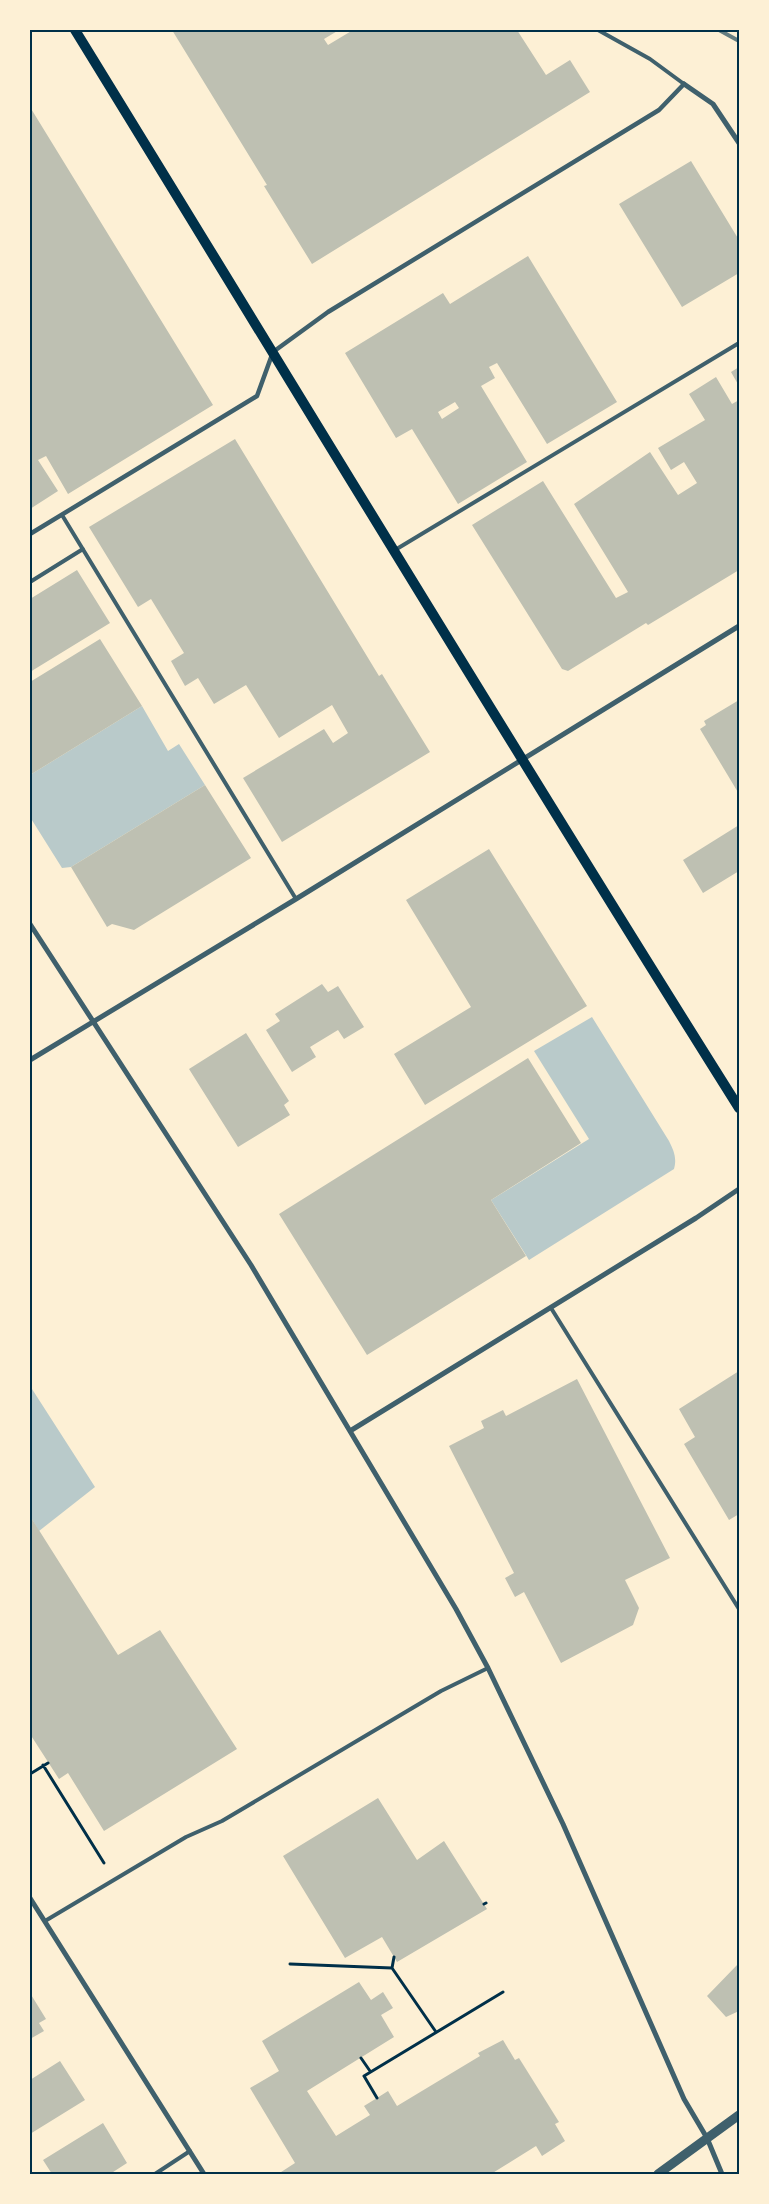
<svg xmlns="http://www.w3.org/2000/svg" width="769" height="2204" viewBox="0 0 769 2204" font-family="'Exo 2',sans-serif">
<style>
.green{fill:#b9caca}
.building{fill:#bec0b2;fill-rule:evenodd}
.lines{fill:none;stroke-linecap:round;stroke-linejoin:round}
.path{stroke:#003049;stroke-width:3}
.service{stroke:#3f606c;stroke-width:4}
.pedestrian{stroke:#3f606c;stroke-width:4.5}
.minor{stroke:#3f606c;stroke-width:5}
.tertiary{stroke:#3f606c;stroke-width:9}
.secondary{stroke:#003049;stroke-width:10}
.rail{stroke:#657d81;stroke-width:4}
.neatline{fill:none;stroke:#003049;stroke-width:2}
</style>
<rect width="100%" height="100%" fill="#fdf0d5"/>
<path class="green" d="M 142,706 L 168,751 L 179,744 L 205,785 L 71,867 L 62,868 L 30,817 L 30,775 Z
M 592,1017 L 669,1141 C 674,1151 677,1158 674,1169 L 529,1260 L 491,1200 L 589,1139 L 534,1051 Z
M 30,1389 L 32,1389 L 95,1487 L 39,1531 L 30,1516 Z"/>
<path class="building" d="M 172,30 L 339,30 L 324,39 L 328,45 L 353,30 L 517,30 L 546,75 L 570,60 L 590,92 L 312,264 L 264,186 L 267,185 Z
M 30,107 L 213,405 L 68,494 L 46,456 L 38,460 L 58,491 L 30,509 Z
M 691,161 L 739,240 L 739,273 L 682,307 L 619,204 Z
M 528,256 L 617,402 L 547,444 L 497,363 L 489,367 L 495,378 L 481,386 L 527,462 L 458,504 L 412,429 L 396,438 L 345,353 L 443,293 L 450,304 ZM 455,402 L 459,408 L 442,419 L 438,412 Z
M 739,367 L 739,386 L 731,372 Z
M 716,377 L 732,404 L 739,400 L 739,570 L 648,625 L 646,623 L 568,671 L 562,669 L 472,525 L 543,481 L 616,598 L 628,592 L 574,504 L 650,452 L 678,495 L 697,483 L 684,462 L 671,470 L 658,448 L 705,420 L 689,394 Z
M 235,439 L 379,676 L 382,674 L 430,752 L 282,842 L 243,778 L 324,729 L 333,743 L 348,733 L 332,705 L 279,738 L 246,685 L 214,704 L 198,678 L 185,686 L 171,661 L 184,653 L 151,599 L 138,607 L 89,527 Z
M 77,570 L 110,623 L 30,672 L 30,599 Z
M 100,639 L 142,706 L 30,775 L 30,682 Z
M 739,700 L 739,794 L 700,729 L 706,725 L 704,721 Z
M 205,785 L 251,858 L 134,930 L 112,924 L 107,927 L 71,867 Z
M 739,825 L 739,871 L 703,893 L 683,860 Z
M 489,849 L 587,1006 L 425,1105 L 394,1054 L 471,1007 L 406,900 Z
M 322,984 L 328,992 L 338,986 L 364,1027 L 344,1039 L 338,1030 L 310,1047 L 316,1057 L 292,1072 L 266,1030 L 280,1021 L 275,1014 Z
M 246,1033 L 289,1101 L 284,1105 L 290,1115 L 238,1147 L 189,1069 Z
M 528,1058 L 581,1143 L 491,1200 L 526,1256 L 367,1355 L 279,1214 Z
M 739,1371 L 739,1514 L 729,1520 L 684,1444 L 695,1437 L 679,1409 Z
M 577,1379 L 670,1558 L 625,1580 L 639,1608 L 633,1625 L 561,1663 L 524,1592 L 515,1597 L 505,1578 L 514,1573 L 449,1446 L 484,1428 L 481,1421 L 503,1410 L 506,1416 Z
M 30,1516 L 118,1655 L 160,1630 L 237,1749 L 104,1831 L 68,1773 L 59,1779 L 30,1734 Z
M 378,1798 L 417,1860 L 444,1841 L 487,1909 L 397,1962 L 382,1937 L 345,1958 L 283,1856 Z
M 739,1963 L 739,2011 L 726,2017 L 707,1996 Z
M 359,1982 L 371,2000 L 383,1992 L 393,2008 L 381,2015 L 394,2037 L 307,2091 L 336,2136 L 370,2115 L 364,2106 L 377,2098 L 388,2091 L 397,2106 L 480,2056 L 478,2053 L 503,2040 L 515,2060 L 519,2058 L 559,2122 L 555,2124 L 565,2141 L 542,2156 L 536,2146 L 491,2174 L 278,2174 L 295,2163 L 250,2088 L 279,2071 L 262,2041 Z
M 30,1993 L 46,2019 L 39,2023 L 44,2031 L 30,2039 Z
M 60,2061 L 85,2100 L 30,2134 L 30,2080 Z
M 103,2123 L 127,2163 L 110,2174 L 52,2174 L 43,2160 Z"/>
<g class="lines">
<path class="path" d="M 43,1765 L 104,1863
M 30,1774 L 48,1763
M 484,1904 L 486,1903
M 290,1964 L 392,1968 L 436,2032
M 392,1968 L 394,1957
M 361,2058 L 370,2071
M 377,2098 L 364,2076 L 503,1992"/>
<path class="service" d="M 598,30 L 650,59 L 684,84
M 62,515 L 296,899
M 395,550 L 739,343
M 30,582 L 83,549
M 551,1308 L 739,1609
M 45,1921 L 186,1837 L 222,1821 L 441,1691 L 488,1668
M 155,2174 L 190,2151"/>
<path class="pedestrian" d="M 30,534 L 257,396 L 273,352 L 328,312 L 659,110 L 684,84"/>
<path class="minor" d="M 684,84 L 713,104 L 739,143
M 30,924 L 251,1265 L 456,1609 L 488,1668 L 563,1824 L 684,2099 L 707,2138 L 722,2174
M 30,1060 L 296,899 L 739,626
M 350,1431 L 696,1218 L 739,1189
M 30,1898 L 204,2174"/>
<path class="tertiary" d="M 658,2174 L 739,2115"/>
<path class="secondary" d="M 75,30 C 296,389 514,751 739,1108"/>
<path class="rail" d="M 719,30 L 739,41"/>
</g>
<rect width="769" height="2204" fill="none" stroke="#fdf0d5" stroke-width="62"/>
<rect x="31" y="31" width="707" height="2142" class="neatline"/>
</svg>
